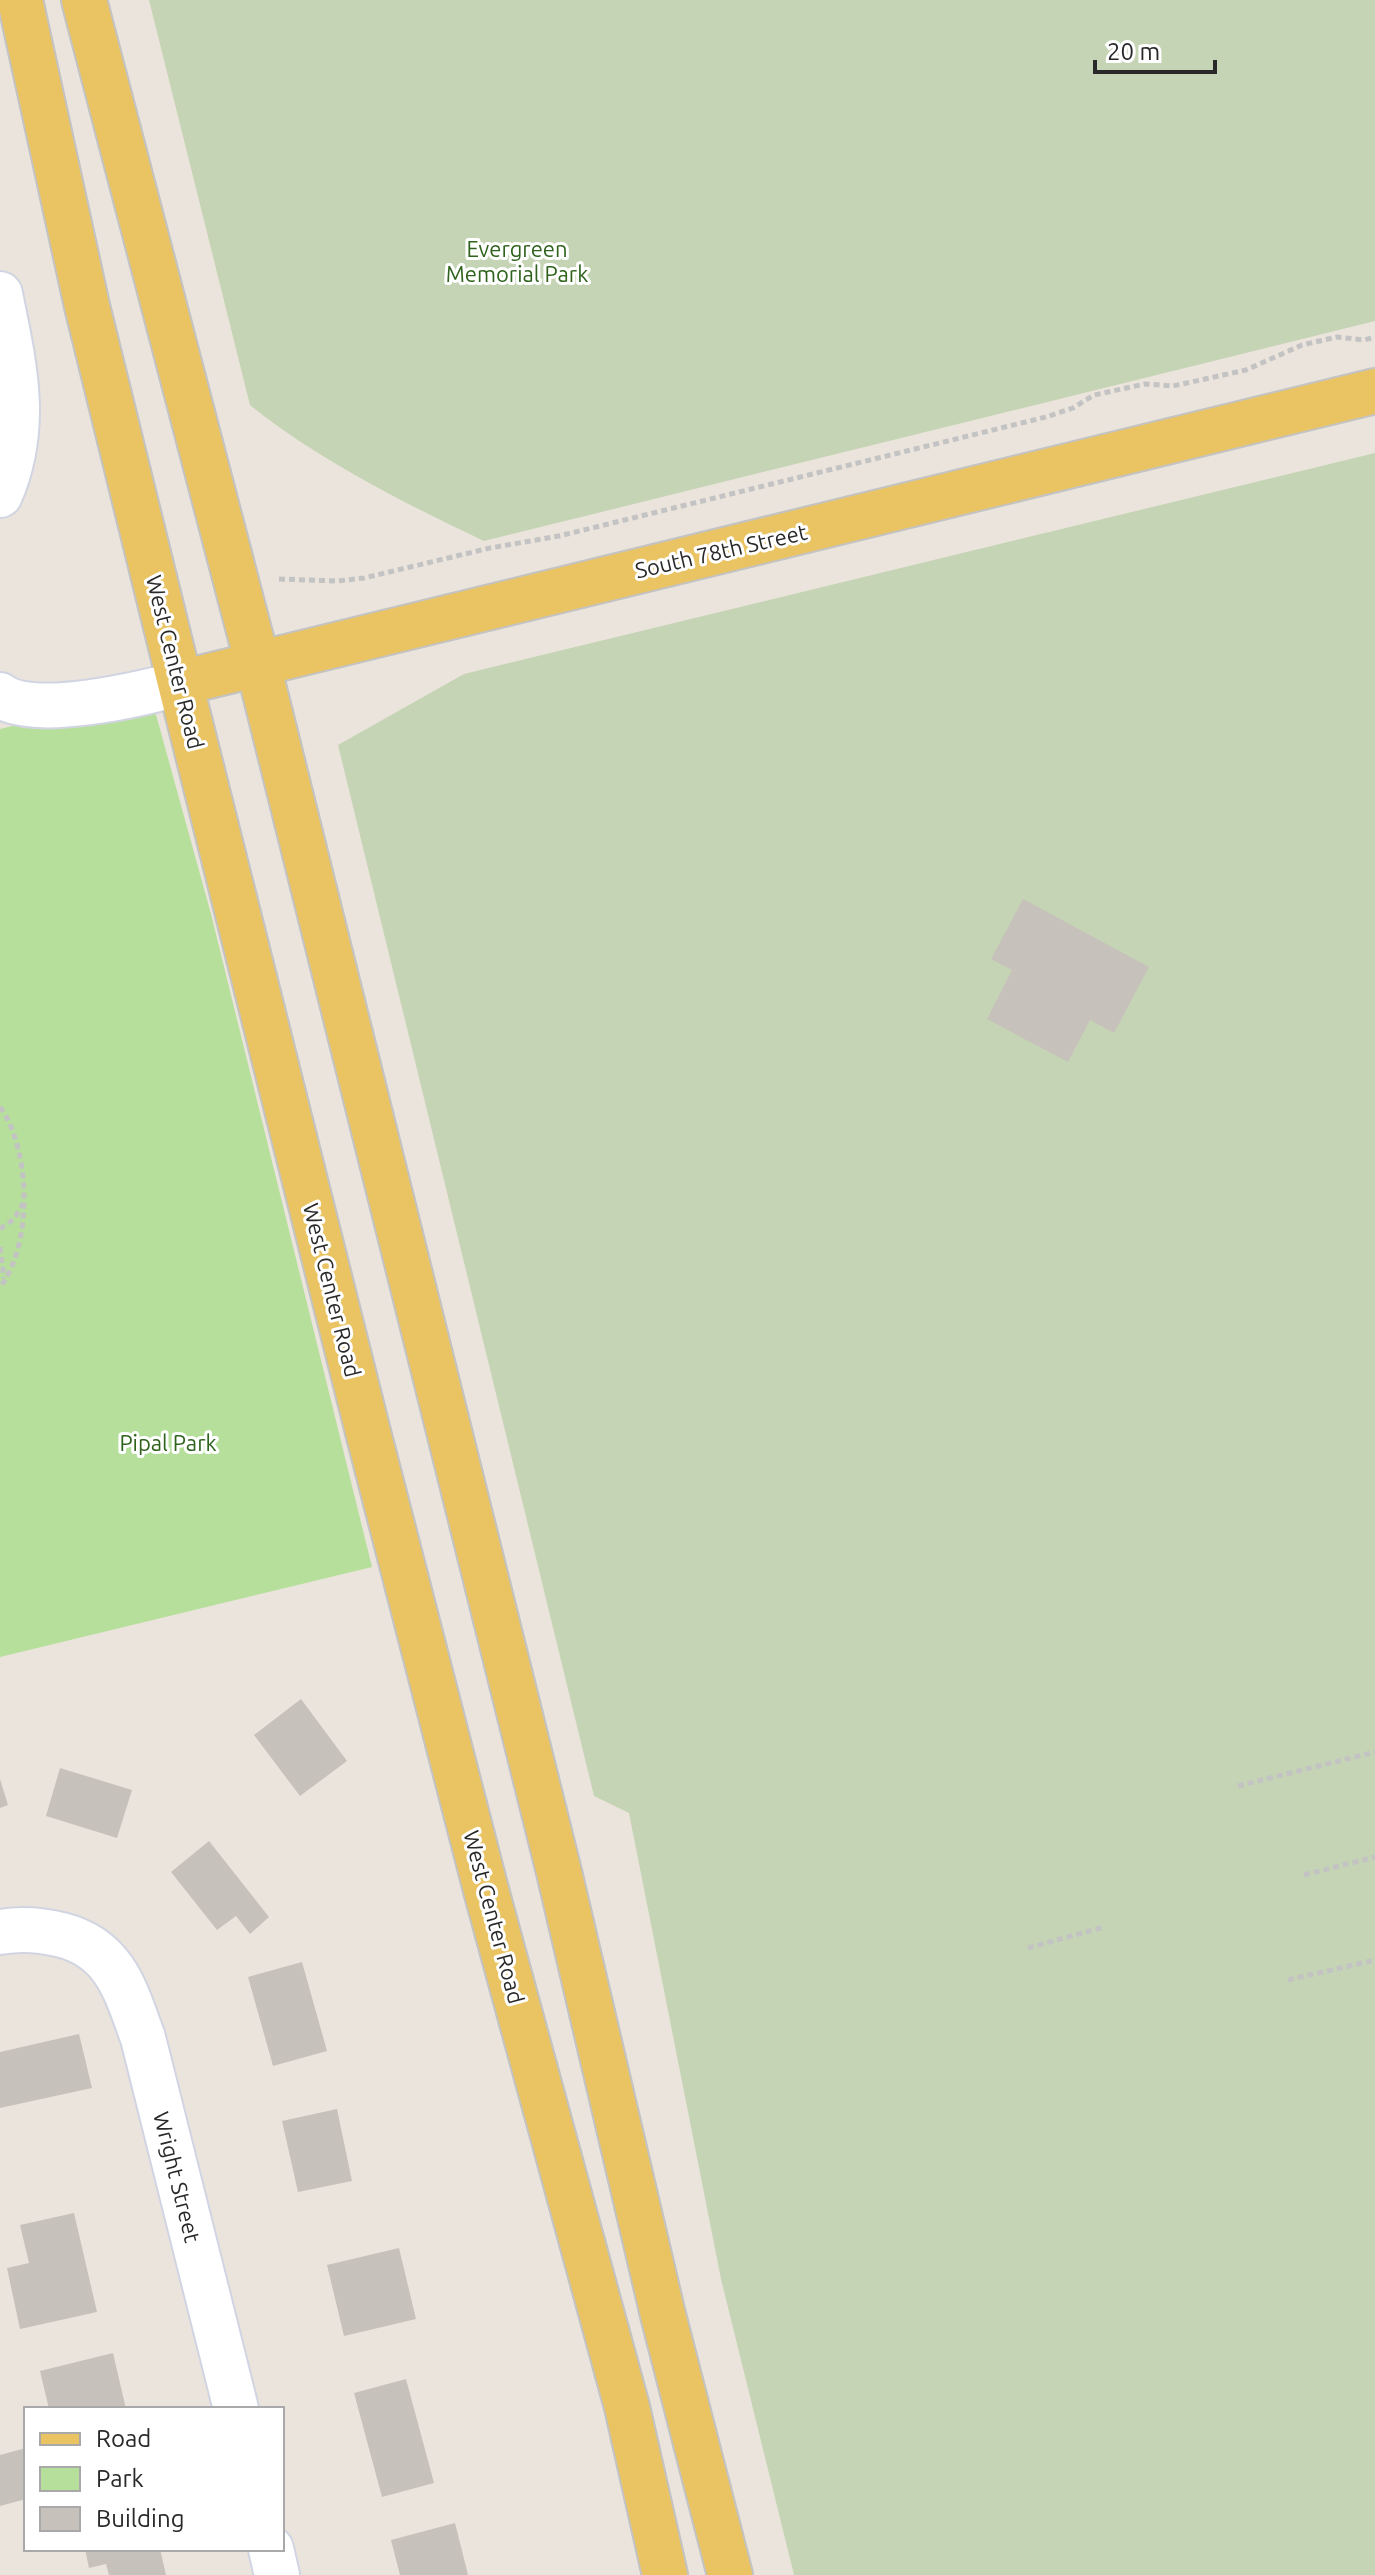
<svg xmlns="http://www.w3.org/2000/svg" width="1375" height="2575" viewBox="0 0 1375 2575" font-family="Ubuntu,sans-serif">
<style>
.green{fill:#b5df9a}
.cemetery{fill:#c5d4b4}
.building{fill:#c6c1bb}
.lines{fill:none;stroke-linecap:round;stroke-linejoin:round}
.minor-casing{stroke:#d1d5e2;stroke-width:48}
.major-casing{stroke:#c3c3c3;stroke-width:48}
.path{stroke:#c3c3c3;stroke-width:5;stroke-dasharray:6 4;stroke-linecap:butt}
.minor{stroke:#fff;stroke-width:44}
.major{stroke:#eac462;stroke-width:44}
.labels{text-anchor:middle;stroke-width:6;stroke-linejoin:round;paint-order:stroke}
.park-label{font-size:22px;fill:#2f631d;stroke:#fff}
.street-label{font-size:22px;fill:#292929;stroke:#fff}
</style>
<rect width="100%" height="100%" fill="#ebe4dc"/>
<path class="green" d="M 150,693 L 211,914 L 372,1567 L 0,1657 L 0,729 Z"/>
<path class="cemetery" d="M 149,0 L 1375,0 L 1375,321 L 484,541 C 406,504 317,459 250,405 Z
M 1375,453 L 1375,2575 L 794,2575 L 721,2279 L 629,1813 L 594,1796 L 338,745 L 464,674 Z"/>
<path class="building" d="M 1023,899 L 1149,967 L 1114,1033 L 1090,1020 L 1068,1062 L 987,1019 L 1012,970 L 991,959 Z
M 301,1699 L 347,1761 L 300,1796 L 254,1735 Z
M 60,1768 L 132,1790 L 117,1838 L 46,1816 Z
M 0,1779 L 8,1805 L 0,1808 Z
M 209,1841 L 269,1917 L 250,1934 L 236,1916 L 217,1930 L 171,1872 Z
M 302,1962 L 327,2051 L 273,2066 L 248,1977 Z
M 79,2034 L 92,2088 L 0,2108 L 0,2052 Z
M 337,2109 L 352,2181 L 298,2192 L 282,2121 Z
M 74,2213 L 97,2312 L 20,2329 L 7,2268 L 29,2263 L 20,2225 Z
M 399,2248 L 416,2319 L 344,2336 L 327,2265 Z
M 113,2353 L 126,2409 L 49,2409 L 40,2371 Z
M 406,2379 L 434,2483 L 382,2497 L 354,2393 Z
M 26,2448 L 26,2499 L 0,2506 L 0,2455 Z
M 455,2523 L 468,2575 L 400,2575 L 391,2540 Z
M 85,2549 L 160,2549 L 166,2575 L 109,2575 L 106,2564 L 89,2568 Z"/>
<g class="lines">
<defs>
<path id="minor" d="M 0,294 C 14,364 30,426 0,495
M 0,695 C 30,720 144,694 180,683
M 0,1932 C 21,1928 42,1930 62,1935 C 116,1949 126,1992 143,2038 L 236,2409
M 271,2549 L 277,2575"/>
<path id="major" d="M 20,0 L 87,306 L 180,683 L 368,1432 L 486,1890 L 627,2407 L 665,2575
M 84,0 L 258,665 L 559,1872 L 663,2315 L 730,2575
M 180,683 L 1375,391"/>
</defs>
<use href="#minor" class="minor-casing"/>
<use href="#major" class="major-casing"/>
<path class="path" d="M 279,579 L 337,581 L 364,578 L 490,548 L 559,536 L 1046,417 L 1073,408 L 1094,395 L 1145,384 L 1173,386 L 1246,370 L 1302,345 L 1337,337 L 1364,340 L 1375,337
M 0,1107 C 31,1149 33,1245 0,1287
M 0,1229 L 14,1219 L 23,1204
M 0,1247 L 4,1278
M 1238,1786 L 1375,1752
M 1304,1875 L 1375,1857
M 1028,1948 L 1104,1927
M 1288,1980 L 1375,1960"/>
<use href="#minor" class="minor"/>
<use href="#major" class="major"/>
</g>
<g class="labels">
<g class="park-label">
<text x="517" y="257">Evergreen<tspan x="517" dy="25">Memorial Park</tspan></text>
<text x="168" y="1451">Pipal Park</text>
</g>
<g class="street-label">
<text transform="translate(721 551) rotate(-13)" y="8">South 78th Street</text>
<text transform="translate(175 662) rotate(76)" y="8">West Center Road</text>
<text transform="translate(332 1290) rotate(76)" y="8">West Center Road</text>
<text transform="translate(494 1917) rotate(75)" y="8">West Center Road</text>
<text transform="translate(177 2177) rotate(76)" y="8">Wright Street</text>
</g>
</g>
<rect x="24" y="2407" width="260" height="144" fill="#ffffff" stroke="#a9a9a9" stroke-width="2"/>
<rect x="40" y="2433" width="40" height="12" fill="#eac462" stroke="#a9a9a9" stroke-width="2"/>
<text x="96" y="2447" font-size="24" fill="#292929">Road</text>
<rect x="40" y="2467" width="40" height="24" fill="#b5df9a" stroke="#a9a9a9" stroke-width="2"/>
<text x="96" y="2487" font-size="24" fill="#292929">Park</text>
<rect x="40" y="2507" width="40" height="24" fill="#c6c1bb" stroke="#a9a9a9" stroke-width="2"/>
<text x="96" y="2527" font-size="24" fill="#292929">Building</text>
<path d="M1095 60v12h120v-12" fill="none" stroke="#292929" stroke-width="4"/>
<text x="1107" y="60" font-size="24" fill="#292929" stroke="#ffffff" stroke-width="6" paint-order="stroke">20 m</text>
</svg>
